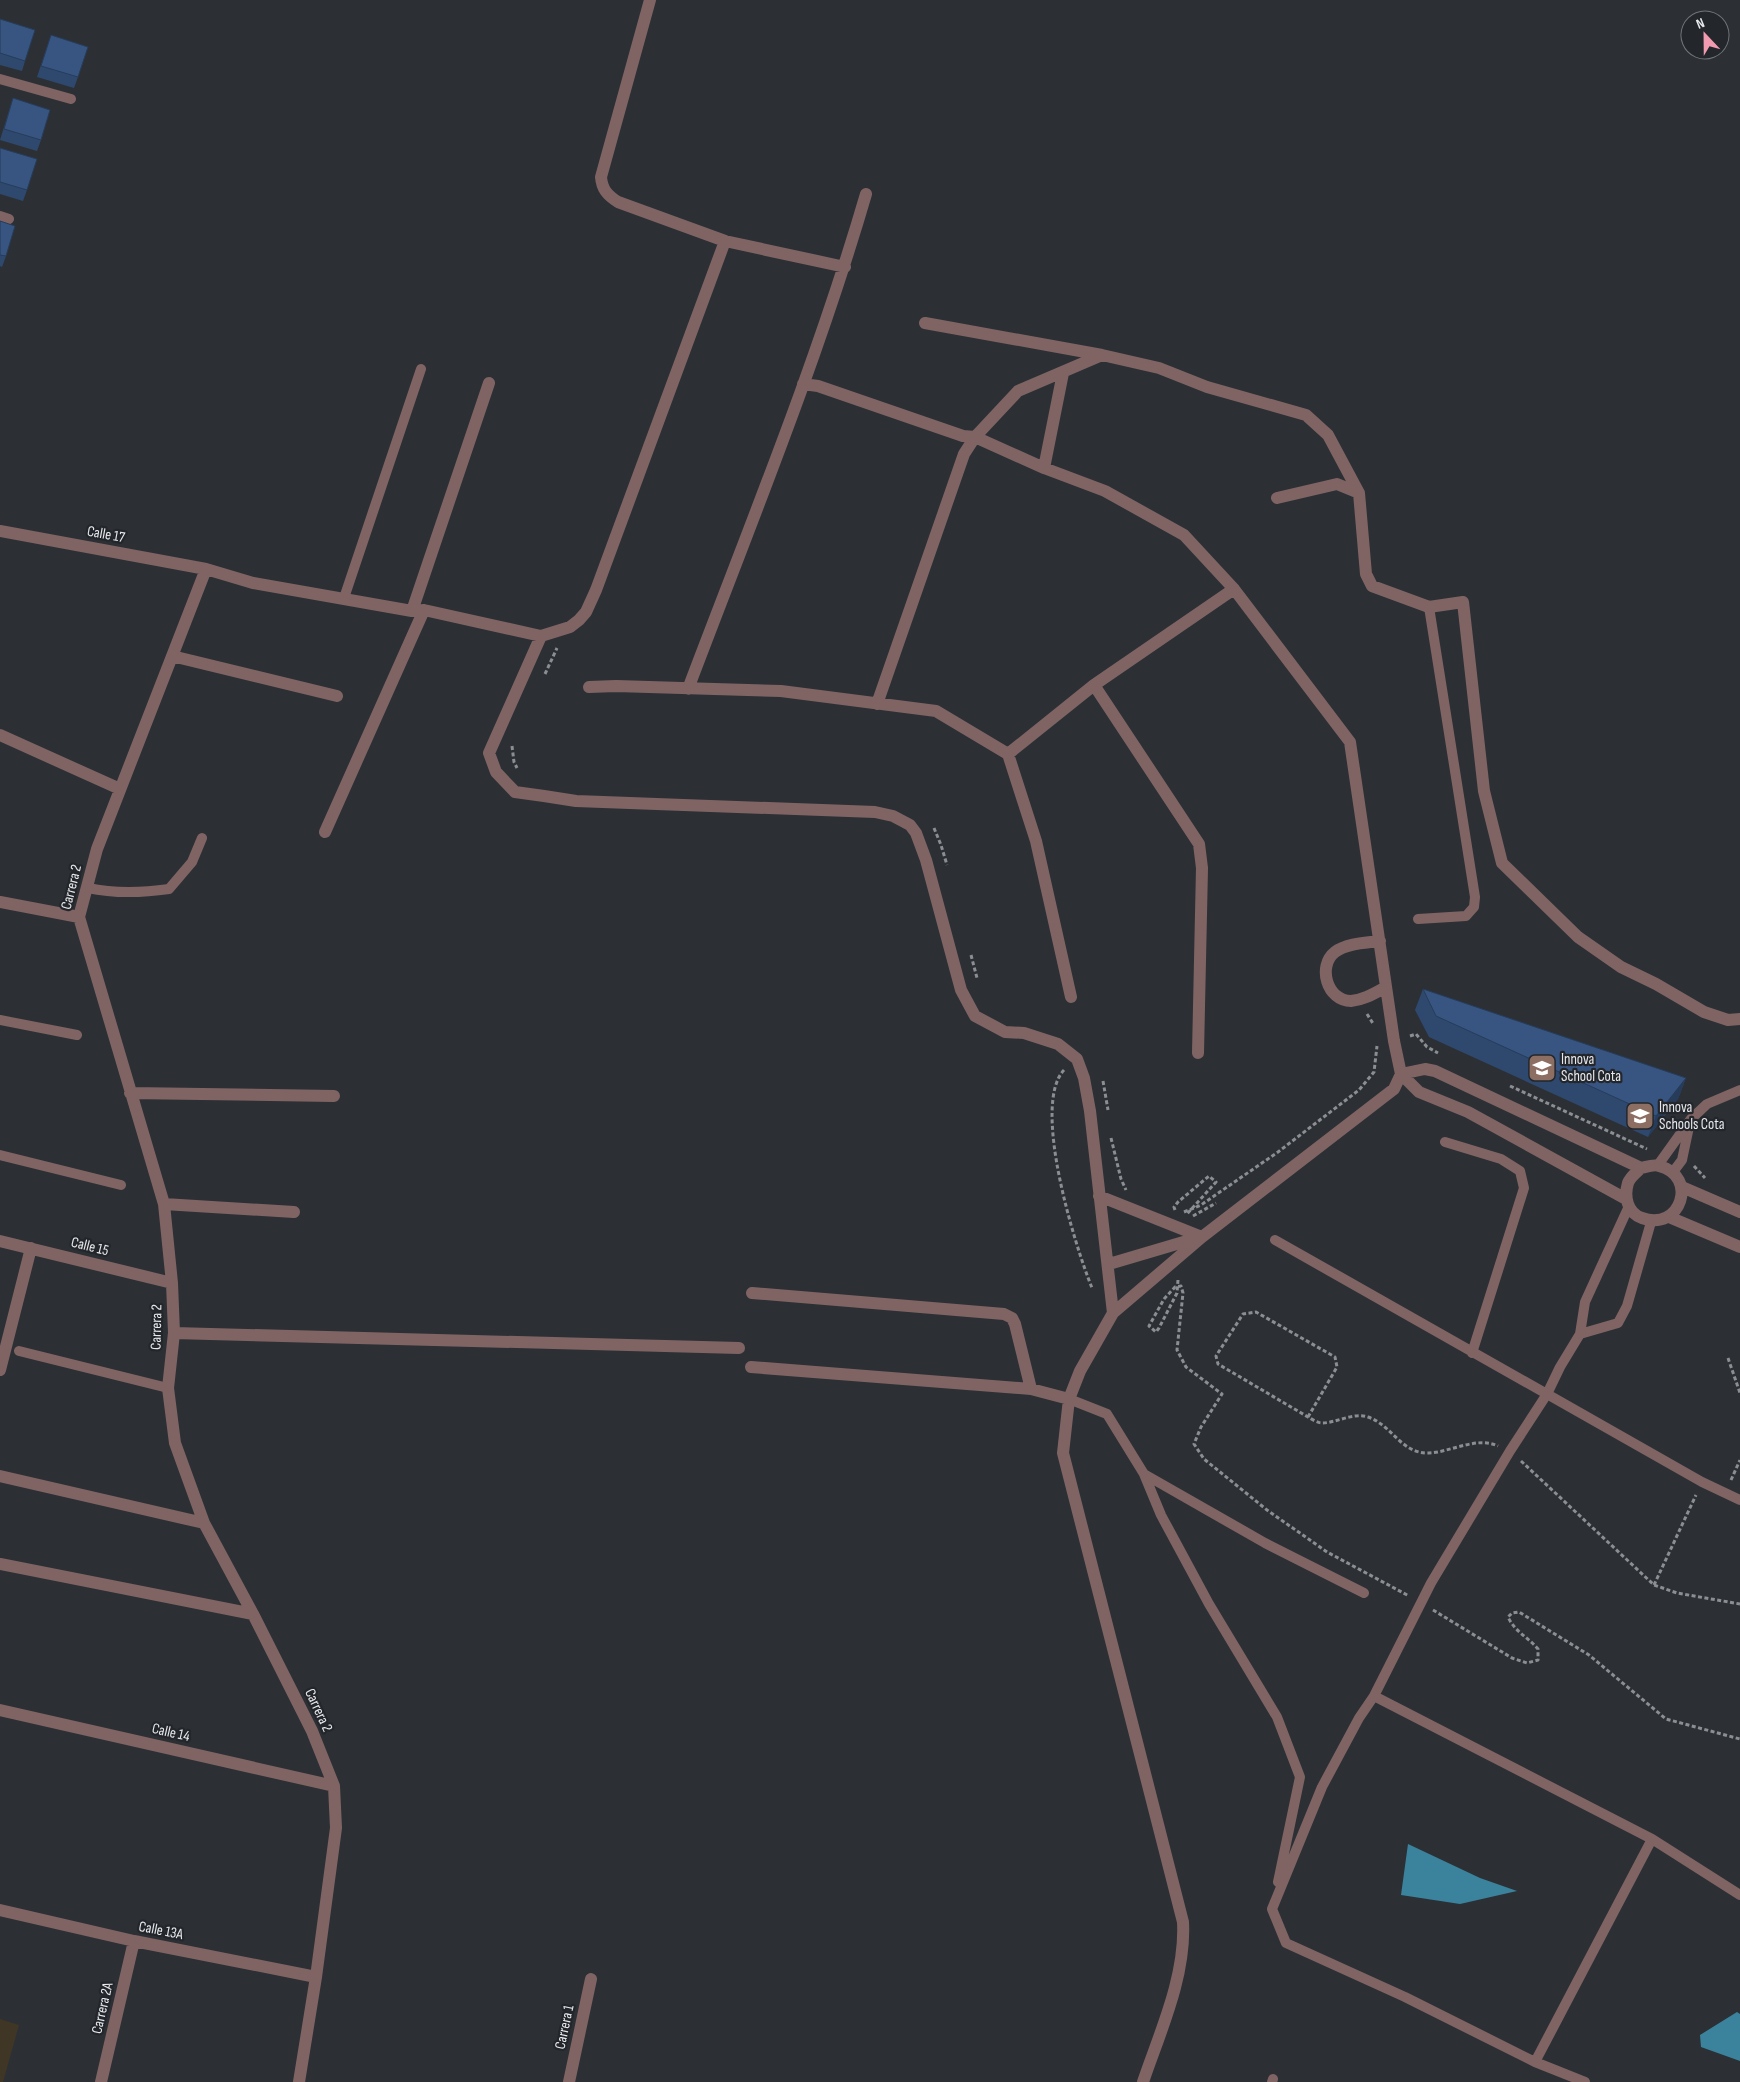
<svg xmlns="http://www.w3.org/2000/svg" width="1740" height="2082" viewBox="0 0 1740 2082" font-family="'Sofia Sans Condensed',sans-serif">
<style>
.education{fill:#3f3625}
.water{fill:#3b839c}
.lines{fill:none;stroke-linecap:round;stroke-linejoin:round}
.path{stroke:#8b8e92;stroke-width:3;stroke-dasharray:4 2.5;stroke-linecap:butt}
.lane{stroke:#806464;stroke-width:10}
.street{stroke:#806464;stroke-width:12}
.wall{fill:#2f496e}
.shaded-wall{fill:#263c5a}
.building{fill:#375580;stroke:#263c5a}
.labels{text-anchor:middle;stroke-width:4.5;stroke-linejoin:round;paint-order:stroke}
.street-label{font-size:15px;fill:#e7e9ec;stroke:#23262b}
.poi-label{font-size:15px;fill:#e7e9ec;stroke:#23262b;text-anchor:start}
</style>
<rect width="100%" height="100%" fill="#2c3035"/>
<path class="education" d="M 0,2019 L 19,2025 L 3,2082 L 0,2082 Z"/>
<path class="water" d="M 1408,1844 L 1480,1878 L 1517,1891 L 1460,1904 L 1401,1895 Z
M 1737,2012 L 1740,2014 L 1740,2061 L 1701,2047 L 1700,2035 Z"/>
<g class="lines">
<path class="path" d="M 545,674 L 557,648
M 512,746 L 514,762 L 517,768
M 934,828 L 941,845 L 947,865
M 971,955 L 977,978
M 1367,1014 L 1374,1025
M 1410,1036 L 1416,1034 L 1427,1047 L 1438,1053
M 1064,1070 C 1031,1105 1075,1246 1092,1288
M 1103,1081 L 1108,1110
M 1510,1086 L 1647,1149
M 1111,1138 L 1121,1179 L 1126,1190
M 1694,1166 L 1705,1178
M 1175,1210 L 1174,1207 L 1178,1202 L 1209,1176 L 1216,1182 L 1187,1214
M 1184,1212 L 1201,1205 L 1278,1152 L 1359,1090 L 1374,1072 L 1377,1046
M 1193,1216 L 1216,1203
M 1178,1280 L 1177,1293 L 1159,1328 L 1156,1332 L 1149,1326 L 1164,1299 L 1175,1287 L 1181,1286 L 1183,1293 L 1177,1350 L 1186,1367 L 1222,1394 L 1201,1427 L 1194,1444 L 1204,1459 L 1267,1510 L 1327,1552 L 1409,1596
M 1728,1358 L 1740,1393
M 1308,1417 L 1337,1367 L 1335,1357 L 1256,1312 L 1243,1314 L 1216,1356 L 1218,1364 L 1308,1417 C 1312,1419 1317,1423 1322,1423 C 1336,1423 1354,1412 1368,1417 C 1392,1425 1401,1454 1429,1453 C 1451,1452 1477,1436 1498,1446
M 1521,1461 L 1654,1585 L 1677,1593 L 1740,1604
M 1731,1480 L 1740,1460
M 1654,1585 L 1696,1495
M 1433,1610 L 1512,1658 L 1527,1663 L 1538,1660 L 1538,1649 C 1528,1637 1515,1632 1508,1617 L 1512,1613 L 1519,1612 L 1589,1655 L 1666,1719 L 1740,1739"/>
<path class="lane" d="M 0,79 L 71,99
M 0,216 L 9,219
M 344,598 L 421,369
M 88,888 C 116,894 141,893 169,889 L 192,862 L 202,838
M 1418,919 L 1466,916 L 1474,907 L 1475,897 L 1429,607
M 0,1020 L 77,1035
M 1445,1142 L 1501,1159 L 1520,1171 L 1524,1188 L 1472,1353
M 0,1155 L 121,1185
M 1658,1165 L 1691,1119 L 1707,1104 L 1740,1090
M 1673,1172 L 1682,1160 L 1690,1122
M 1629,1206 L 1585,1302 L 1580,1334 L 1560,1367 L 1547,1394 L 1510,1451 L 1431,1583 L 1374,1696 L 1359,1718 L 1322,1787 L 1272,1909 L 1286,1943 L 1405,1997 L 1535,2062 L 1652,1839
M 1275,1240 L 1702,1482 L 1740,1500
M 1580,1334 L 1618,1323 L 1627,1306 L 1651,1222
M 19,1351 L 168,1388
M 1069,1399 L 1107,1414 L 1144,1474 L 1265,1543 L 1364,1593
M 1144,1474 L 1161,1515 L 1209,1604 L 1277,1717 L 1300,1777 L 1278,1882
M 1374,1696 L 1652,1839 L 1740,1895
M 1535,2062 L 1585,2082
M 1272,2082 L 1273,2079"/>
<path class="street" d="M 650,0 L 601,177 C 602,189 607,195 618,202 L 725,241 L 845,267
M 925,323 L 1102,355 L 1159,368 L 1207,387 L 1306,415 L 1328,435 L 1359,493
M 803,384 L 818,386 L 963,436 L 975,437 L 1018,391 L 1102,355
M 1044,468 L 1063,373
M 1277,498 L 1337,484 L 1359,493 L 1366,574 L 1372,586 L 1429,607 L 1463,602 L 1484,791 L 1502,863 L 1578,937 L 1621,967 L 1656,984 L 1704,1012 L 1728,1020 L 1740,1019
M 0,531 L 206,569 L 253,583 L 412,611 L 424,610 L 541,636 L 570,627 L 579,620 L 586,612 L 596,590 L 725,241
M 206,569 L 97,849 L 79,917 L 164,1204 L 172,1283 L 174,1333 L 168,1388 L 175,1443 L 204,1523 L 253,1614 L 312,1731 L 334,1786 L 336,1828 L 316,1977 L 299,2082
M 412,611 L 489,383
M 541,636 L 489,753 L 496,772 L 515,792 L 544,796 L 576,801 L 875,812 L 893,816 L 910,825 L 916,833 L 926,860 L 961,990 L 975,1016 L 1005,1032 L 1024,1033 L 1058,1044 L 1077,1059 L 1084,1078 L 1090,1111 L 1113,1313 L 1080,1371 L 1069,1399 L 1063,1453 L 1183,1922 C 1186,1976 1160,2032 1143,2082
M 172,656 L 337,696
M 1094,685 L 1199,844 L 1202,868 L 1198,1053
M 589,687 L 616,686 L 781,691 L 936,711 L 1008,754 L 1036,841 L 1071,997
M 688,689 C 750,525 817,362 866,194
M 877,704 L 964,454 L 975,437 L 1044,468 L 1105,491 L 1184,535 L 1234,589 L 1350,742 L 1394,1041 L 1401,1074 L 1419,1092 L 1468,1112 L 1626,1199
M 0,735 L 120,789
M 1008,754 L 1094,685 L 1234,589
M 325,832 L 424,610
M 0,902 L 79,917
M 1380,941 C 1366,943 1347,943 1335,952 C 1317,966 1327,1001 1351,1001 C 1364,1000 1375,993 1386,987
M 1401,1074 L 1425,1069 L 1435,1071 L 1641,1168 C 1646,1167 1654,1164 1659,1166 C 1699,1176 1681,1232 1642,1218 C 1627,1213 1624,1196 1628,1183 C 1630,1177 1637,1172 1641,1168
M 130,1093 L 334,1096
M 1682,1187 L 1740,1212
M 1099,1196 L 1202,1237
M 164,1204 L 294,1212
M 1669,1217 L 1740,1247
M 0,1241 L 172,1283
M 1109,1264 L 1197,1238
M 752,1293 L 1004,1314 L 1012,1318 L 1015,1324 L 1031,1389 L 1069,1399
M 1113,1313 L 1202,1237 L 1394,1089 L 1401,1074
M 174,1333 L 739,1348
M 751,1367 L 1031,1389
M 0,1370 L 31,1248
M 0,1476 L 204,1523
M 0,1564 L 253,1614
M 0,1710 L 334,1786
M 0,1910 L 134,1941 L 316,1977
M 101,2082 L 134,1941
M 569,2082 L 591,1979"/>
</g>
<path class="wall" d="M 0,19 L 25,61 L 22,71 L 0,65 Z
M 51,35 L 78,77 L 74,88 L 37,77 Z
M 13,98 L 41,140 L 37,151 L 0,140 Z
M 0,148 L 27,190 L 23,201 L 0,194 Z
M 0,221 L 6,256 L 2,267 L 0,266 Z
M 1423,989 L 1686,1078 L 1678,1099 L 1648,1137 L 1429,1037 L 1415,1010 Z"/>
<path class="shaded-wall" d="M 1686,1078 L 1678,1099 L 1648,1137 L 1656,1116 Z"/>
<path class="building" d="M 0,19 L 35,30 L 25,61 L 0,53 Z
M 51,35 L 88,47 L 78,77 L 41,66 Z
M 13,98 L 50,110 L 41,140 L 4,129 Z
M 0,148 L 37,159 L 27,190 L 0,182 Z
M 0,221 L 15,226 L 6,256 L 0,255 Z
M 1423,989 L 1686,1078 L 1656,1116 L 1436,1016 Z"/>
<defs>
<symbol id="school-square" viewBox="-11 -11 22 22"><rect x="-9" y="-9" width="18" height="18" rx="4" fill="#8d6e63" stroke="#23262b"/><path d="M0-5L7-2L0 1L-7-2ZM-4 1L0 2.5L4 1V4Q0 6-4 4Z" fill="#fff"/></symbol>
</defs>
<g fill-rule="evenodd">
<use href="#school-square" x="1526" y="1052" width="32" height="32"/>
<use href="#school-square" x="1624" y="1100" width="32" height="32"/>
</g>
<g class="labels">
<g class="street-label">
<text transform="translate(106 534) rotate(10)" y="5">Calle 17</text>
<text transform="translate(71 887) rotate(-76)" y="5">Carrera 2</text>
<text transform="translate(90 1246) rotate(14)" y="5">Calle 15</text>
<text transform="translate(156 1327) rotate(-89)" y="5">Carrera 2</text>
<text transform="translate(319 1710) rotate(65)" y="5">Carrera 2</text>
<text transform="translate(171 1732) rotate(13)" y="5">Calle 14</text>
<text transform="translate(161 1930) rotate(11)" y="5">Calle 13A</text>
<text transform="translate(102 2008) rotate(-77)" y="5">Carrera 2A</text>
<text transform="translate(564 2027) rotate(-78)" y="5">Carrera 1</text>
</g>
<g class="poi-label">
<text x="1561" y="1064">Innova<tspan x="1561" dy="17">School Cota</tspan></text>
<text x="1659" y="1112">Innova<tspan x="1659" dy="17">Schools Cota</tspan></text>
</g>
</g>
<g transform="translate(1705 35) rotate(338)"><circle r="24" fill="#23262b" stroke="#717478"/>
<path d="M0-4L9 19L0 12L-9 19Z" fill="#f29aaf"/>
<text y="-8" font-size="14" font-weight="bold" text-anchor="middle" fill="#e7e9ec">N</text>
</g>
</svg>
